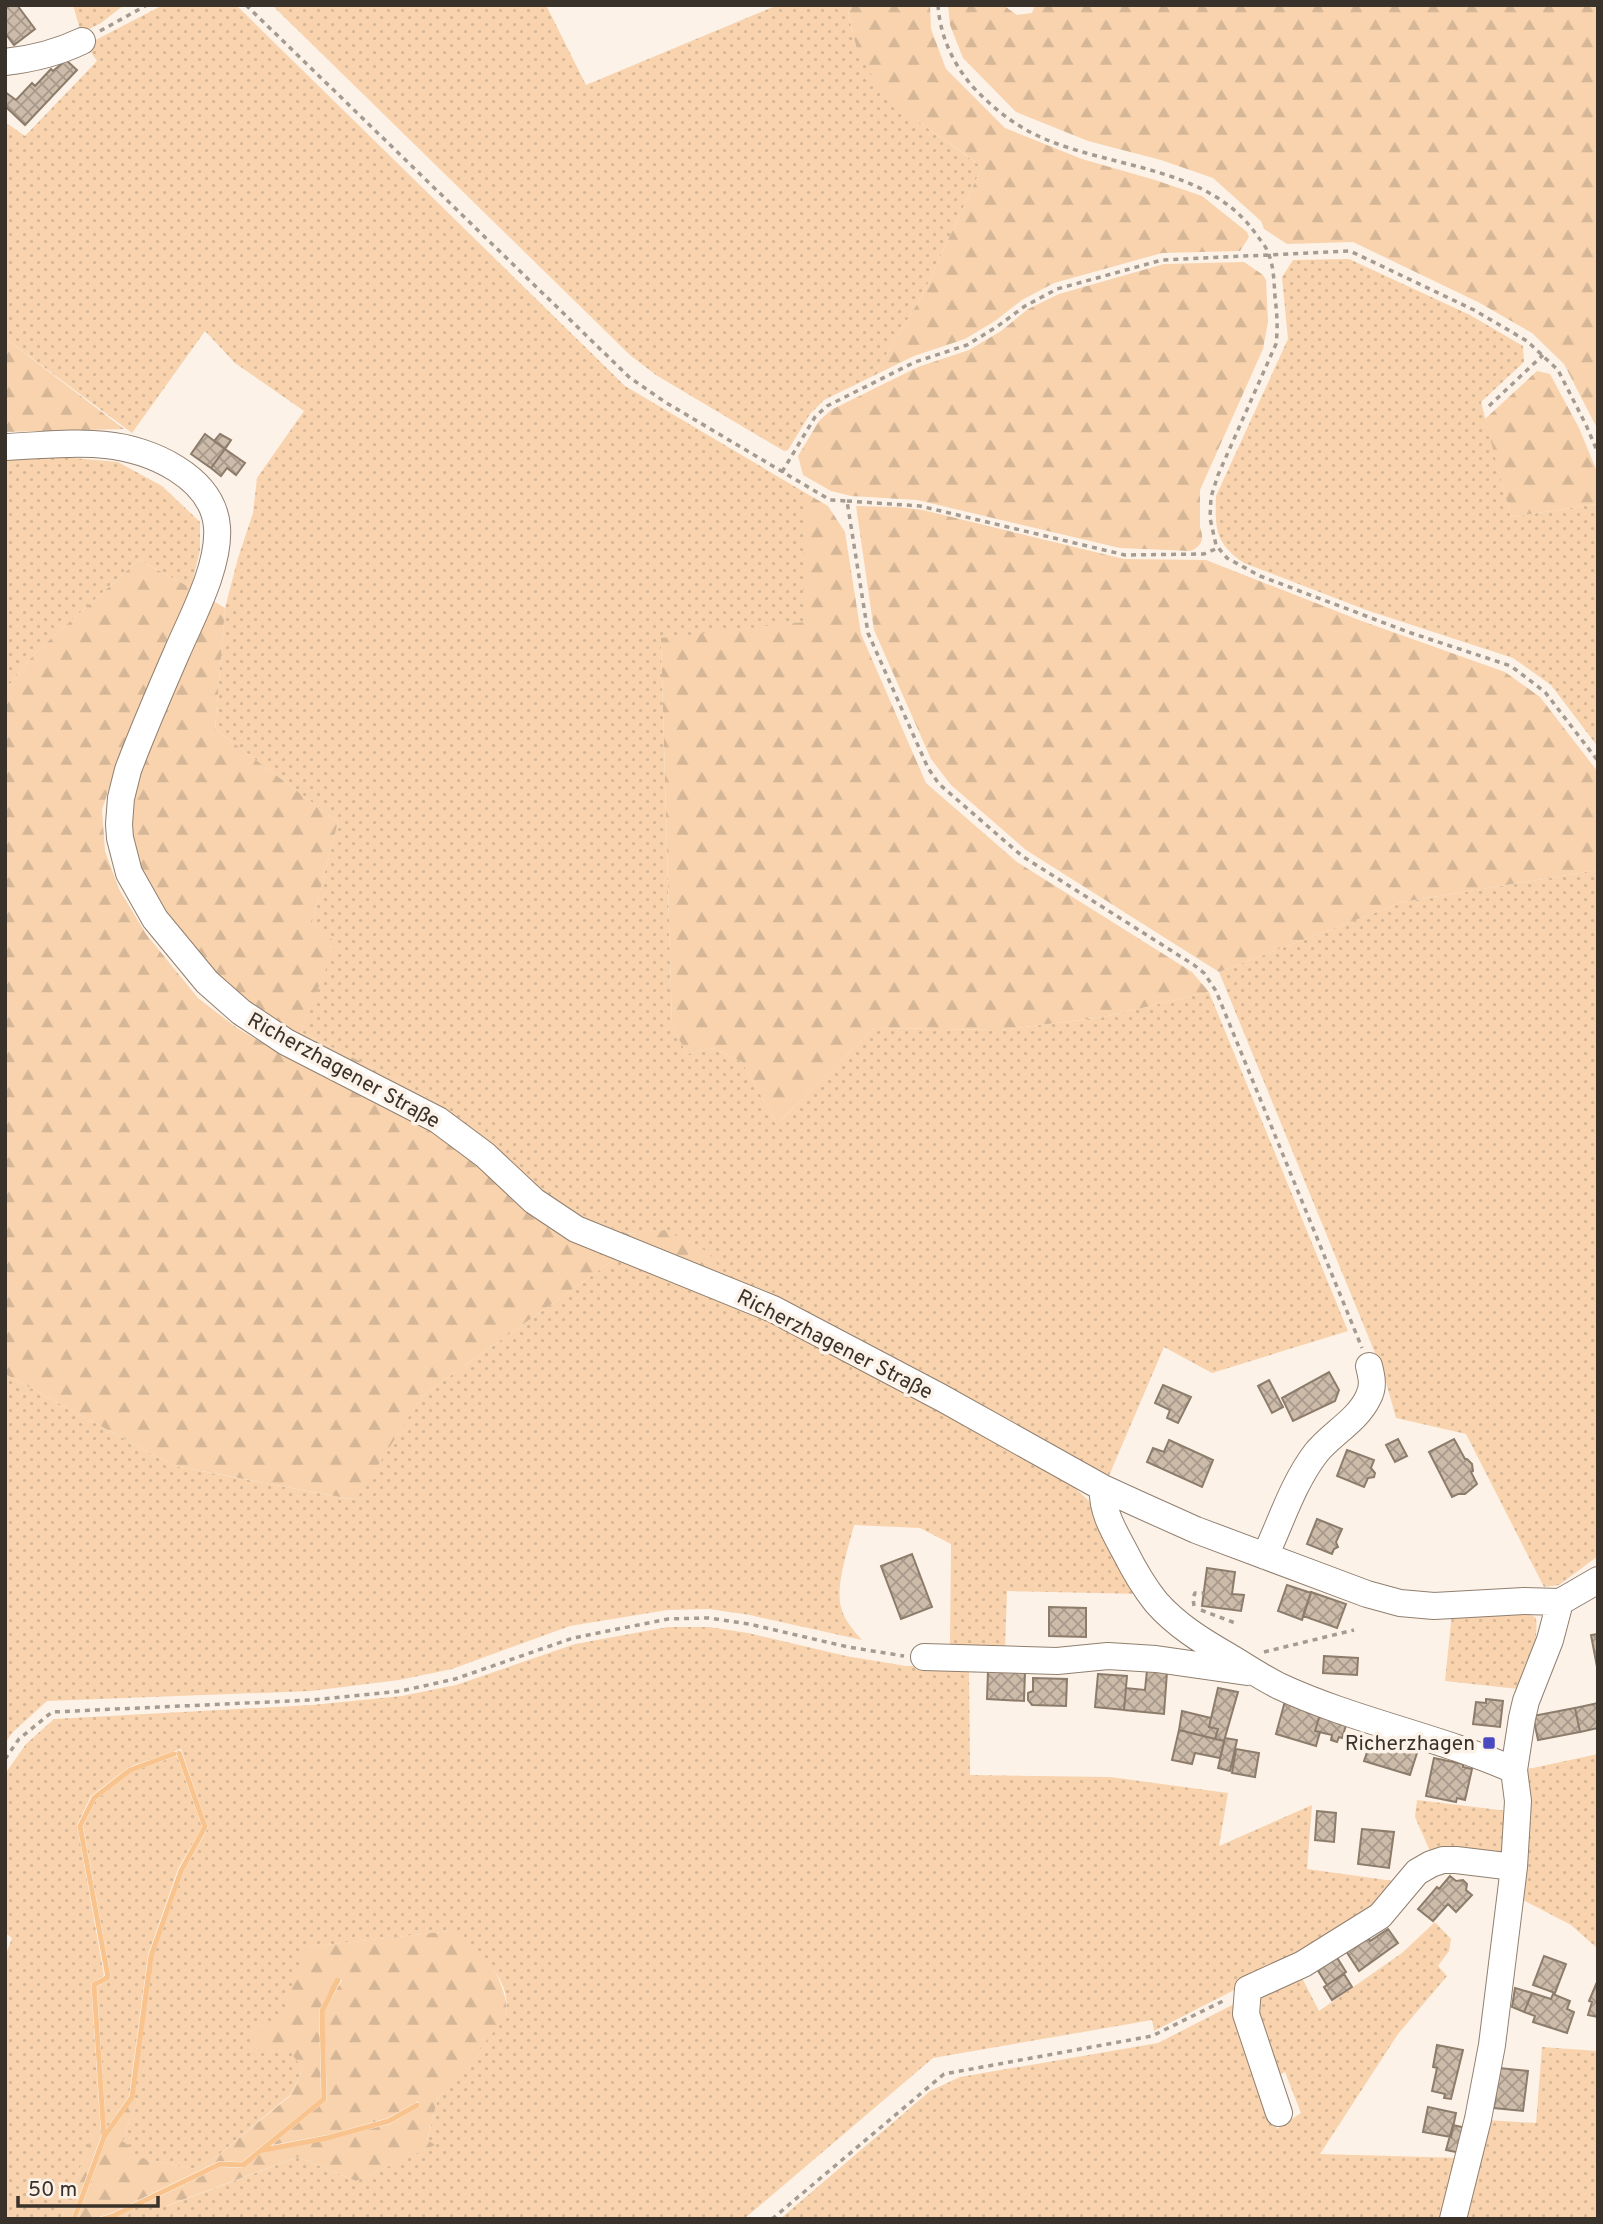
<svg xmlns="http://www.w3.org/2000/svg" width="1603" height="2224" viewBox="0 0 1603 2224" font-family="Overpass,sans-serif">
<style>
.grass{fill:url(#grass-dots)}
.forest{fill:url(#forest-firs)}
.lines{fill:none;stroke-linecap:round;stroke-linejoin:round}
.stream{stroke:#f8c38c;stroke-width:5}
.building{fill:url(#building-cross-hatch);stroke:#8c7c6b;stroke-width:2}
.minor-casing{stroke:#907f6f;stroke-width:28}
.path{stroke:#a49b92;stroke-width:3.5;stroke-dasharray:5 5;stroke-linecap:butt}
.minor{stroke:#fff;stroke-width:26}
.poi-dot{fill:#494abf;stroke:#fdf2e7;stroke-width:2.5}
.labels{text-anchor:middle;stroke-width:7;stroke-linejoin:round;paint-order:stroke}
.street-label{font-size:21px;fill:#39322b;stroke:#fdf2e7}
.poi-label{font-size:21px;fill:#39322b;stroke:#fdf2e7;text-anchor:end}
</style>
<defs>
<pattern id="grass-dots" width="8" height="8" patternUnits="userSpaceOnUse" patternTransform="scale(1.75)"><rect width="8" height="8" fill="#f8d3ae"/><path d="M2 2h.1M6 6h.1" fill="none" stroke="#d5b696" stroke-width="1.8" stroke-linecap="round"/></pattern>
<pattern id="forest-firs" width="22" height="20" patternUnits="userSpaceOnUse" patternTransform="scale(1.75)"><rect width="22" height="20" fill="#f8d3ae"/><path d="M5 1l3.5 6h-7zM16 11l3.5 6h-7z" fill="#d5b696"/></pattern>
<pattern id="building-cross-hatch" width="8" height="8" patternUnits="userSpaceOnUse" patternTransform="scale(1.75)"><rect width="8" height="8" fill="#cdbbaa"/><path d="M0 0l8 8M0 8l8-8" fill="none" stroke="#a7998b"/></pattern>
</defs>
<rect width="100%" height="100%" fill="#fdf2e7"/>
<path class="grass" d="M 73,5 L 124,5 L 101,23 L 81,33 Z
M 163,5 L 236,5 L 625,386 L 804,492 L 804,622 L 661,639 L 672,1026 L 687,1054 L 714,1048 L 742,1062 L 777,1124 L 874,1028 L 1000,1030 L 1104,1017 L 1209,992 L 1348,1331 L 1212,1373 L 1164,1347 L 1108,1478 L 731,1282 L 665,1230 C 654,1231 638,1235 627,1233 C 562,1219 497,1156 444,1117 L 448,1108 L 396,1079 L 301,1032 L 335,943 L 312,922 L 338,822 L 215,729 L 225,608 L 238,558 L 253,513 L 257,478 L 304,411 L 235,363 L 205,331 L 132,433 L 5,338 L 5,122 L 25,136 L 97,61 L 86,45 Z
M 272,5 L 546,5 L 586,85 L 778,5 L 847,5 L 852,31 L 884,90 L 919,122 L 982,167 L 922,296 L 873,376 L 824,400 L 810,414 L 788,450 L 784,451 L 656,375 L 630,355 Z
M 1349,259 L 1470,315 L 1523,346 L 1524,362 L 1481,402 L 1511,517 L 1598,504 L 1598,747 L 1551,685 L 1513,658 L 1369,611 L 1244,563 C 1215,543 1215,529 1216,496 L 1288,339 L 1282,277 L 1293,260 Z
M 63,457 L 118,462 L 162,486 L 200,522 L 200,550 L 191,588 L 139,560 L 36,652 L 5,690 L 5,460 Z
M 1598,870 L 1598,1556 L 1559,1585 L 1544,1587 L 1466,1434 L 1396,1418 L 1384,1375 L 1219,972 L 1403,902 Z
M 615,1259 L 750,1311 L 847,1360 L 1067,1480 L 1090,1502 L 1141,1594 L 1007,1591 L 1005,1650 L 950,1645 L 951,1544 L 920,1528 L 854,1525 C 849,1546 835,1586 841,1607 C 844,1620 854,1631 862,1640 L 750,1615 L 709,1609 L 667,1610 L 570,1626 L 452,1669 L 399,1680 L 311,1691 L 47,1701 L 12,1733 L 5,1743 L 5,1374 L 174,1466 L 355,1500 L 422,1396 Z
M 1526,1612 L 1536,1618 C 1539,1644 1528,1666 1518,1689 L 1445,1681 L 1452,1613 Z
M 668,1627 L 709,1627 L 748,1633 L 846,1656 L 906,1666 L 969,1667 L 970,1775 L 1110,1777 L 1228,1793 L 1219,1846 L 1312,1805 L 1307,1869 L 1401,1882 L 1384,1903 L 1246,1984 L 1154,2031 L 1152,2020 L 933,2058 L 744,2219 L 112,2219 L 161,2196 L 167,2206 L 298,2157 L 356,2181 L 434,2145 L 427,2141 L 438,2098 L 506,2014 C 512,1974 476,1953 450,1931 L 307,1947 L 279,2024 L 256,2026 L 269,2051 L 288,2048 L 303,2069 L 290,2095 L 217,2156 L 195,2169 L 128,2156 L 122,2141 L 138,2100 L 134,2098 L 153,1957 L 183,1873 L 208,1828 L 181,1749 L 129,1767 L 91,1796 L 77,1825 L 104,1975 L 91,1984 L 101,2136 L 94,2131 L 61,2219 L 5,2219 L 5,1957 L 12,1938 L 5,1933 L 5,1774 L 26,1744 L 54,1719 L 312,1705 L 402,1696 L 456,1685 L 575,1644 Z
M 1598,1754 L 1598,1949 L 1571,1925 L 1519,1898 L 1528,1769 Z
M 177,1756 L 202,1827 L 178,1869 L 148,1955 L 129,2096 L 106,2129 L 97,1987 L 111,1978 L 83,1826 L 96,1800 L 131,1772 Z
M 1417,1800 L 1508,1811 L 1505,1851 L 1489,1857 L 1433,1858 L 1415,1817 Z
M 1435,1922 L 1451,1939 L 1449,1951 L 1438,1966 L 1447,1976 L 1398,2034 L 1320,2154 L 1461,2158 L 1443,2219 L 780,2219 L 930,2091 L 960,2077 L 1158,2043 L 1242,2000 L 1262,2092 L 1277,2129 L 1301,2113 L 1285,2072 L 1276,2077 L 1255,2009 L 1264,1989 L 1299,1972 L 1319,2011 L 1402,1953 Z
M 1542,2047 L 1598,2051 L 1598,2219 L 1463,2219 L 1487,2120 L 1536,2123 Z"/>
<path class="forest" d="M 847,5 L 930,5 L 931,29 L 946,69 L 1005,128 L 1082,159 L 1155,180 L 1202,196 L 1247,232 L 1249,237 L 1240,251 L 1162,253 L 1054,283 L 1022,300 L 995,321 L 965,339 L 914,356 L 873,376 L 922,296 L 982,167 C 942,136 890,109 864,63 C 854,46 851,24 847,5 Z
M 948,5 L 1003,5 L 1017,15 L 1032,13 L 1035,5 L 1598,5 L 1598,430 L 1564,364 L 1532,333 L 1478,302 L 1353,242 L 1287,244 L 1264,229 L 1261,221 L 1213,178 L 1161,160 L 1088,141 L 1016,112 L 963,58 L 950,25 Z
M 1244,262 L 1263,275 L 1266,280 L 1268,322 L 1263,349 L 1200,490 L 1200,528 C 1205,539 1201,547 1190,551 L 1120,548 L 917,500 L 851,496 L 831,491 L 803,475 L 798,456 L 819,421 L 831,410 L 918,367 L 969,350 L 1001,331 L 1028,309 L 1059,294 L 1164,264 Z
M 5,338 L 124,429 L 5,432 Z
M 1537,371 L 1550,374 L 1579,428 L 1598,474 L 1598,504 L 1511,517 L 1485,419 Z
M 804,492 L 828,506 L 845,532 L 861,634 L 926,783 L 1017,862 L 1192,972 L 1209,992 L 1104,1017 L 1000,1030 L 874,1028 L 777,1124 L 742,1062 L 714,1048 L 687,1054 L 672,1026 L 661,638 L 803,622 Z
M 856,506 L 898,507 L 923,510 L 1124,559 L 1206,560 L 1359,620 L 1505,672 L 1540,697 L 1598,772 L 1598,870 L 1403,902 L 1219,972 L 1026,850 L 951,785 L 931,759 L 874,630 Z
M 139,560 L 191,588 L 122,748 L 102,810 L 105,851 L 119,889 L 146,934 L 198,998 L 237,1028 L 280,1053 L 395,1110 L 444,1139 L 561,1236 L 615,1259 L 422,1396 L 356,1500 L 174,1466 L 5,1374 L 5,690 L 36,652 Z
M 208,598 L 225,608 L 215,729 L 338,822 L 312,922 L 336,943 L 301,1032 L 396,1079 L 448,1108 L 444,1117 L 290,1036 L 186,949 L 135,867 L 129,800 Z
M 579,1216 L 629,1234 L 665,1230 L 708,1252 L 731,1282 L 609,1238 Z
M 450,1931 C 477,1949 495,1961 504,1994 C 507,2004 508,2011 503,2021 L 438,2098 L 427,2140 L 435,2145 L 356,2181 L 298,2157 L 166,2206 L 161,2196 L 220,2167 L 243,2168 L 263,2152 L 328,2140 L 390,2124 L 420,2106 L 418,2101 L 388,2118 L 327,2135 L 272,2145 L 327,2100 L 324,2012 L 342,1980 L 338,1977 L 319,2010 L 321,2098 L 242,2162 L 219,2161 L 114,2212 L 93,2219 L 77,2219 L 106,2139 L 134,2098 L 138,2100 L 122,2141 L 128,2145 L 129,2156 L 195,2169 L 217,2156 L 290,2096 L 303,2069 L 288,2049 L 269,2051 L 250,2048 L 250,2035 L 256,2026 L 279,2023 L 306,1947 Z
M 94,2130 L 101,2136 L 71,2219 L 61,2219 Z"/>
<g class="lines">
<path class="stream" d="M 104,2137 L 94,1985 L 108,1977 L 80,1826 L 94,1798 L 130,1770 L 174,1754
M 263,2150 L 327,2138 L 389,2121 L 417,2105
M 74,2219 L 104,2137 L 132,2097 L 151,1956 L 181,1871 L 205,1827 L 179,1753
M 103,2219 L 115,2215 L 220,2164 L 243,2165 L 324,2099 L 322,2011 L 338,1980"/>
</g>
<path class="building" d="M 10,5 L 17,5 L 35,29 L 14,45 L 5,33 L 5,9 Z
M 66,60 L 77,70 L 25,125 L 5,106 L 5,92 L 16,100 L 32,83 L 35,86 L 51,69 L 53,71 Z
M 205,434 L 225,449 L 211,468 L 191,454 Z
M 220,434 L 231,440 L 225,449 L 214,441 Z
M 225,449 L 245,463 L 236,475 L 227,468 L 221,476 L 211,468 Z
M 1329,1372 L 1339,1390 L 1335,1401 L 1293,1421 L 1282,1398 Z
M 1269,1380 L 1283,1407 L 1272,1413 L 1258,1386 Z
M 1163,1385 L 1191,1397 L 1178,1423 L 1167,1418 L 1170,1410 L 1155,1403 Z
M 1398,1439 L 1407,1456 L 1395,1462 L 1386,1445 Z
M 1454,1439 L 1465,1459 L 1467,1459 L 1472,1464 L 1473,1471 L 1471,1472 L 1477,1484 L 1465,1494 L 1458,1494 L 1452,1497 L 1429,1452 Z
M 1169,1440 L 1213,1460 L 1202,1487 L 1147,1462 L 1153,1448 L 1164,1452 Z
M 1347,1450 L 1374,1460 L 1371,1468 L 1375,1473 L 1374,1477 L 1368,1478 L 1364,1487 L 1337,1476 Z
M 1317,1519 L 1342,1529 L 1336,1542 L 1338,1547 L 1334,1549 L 1332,1554 L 1307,1544 Z
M 912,1554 L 932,1607 L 901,1619 L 881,1566 Z
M 1207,1568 L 1235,1572 L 1232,1594 L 1244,1595 L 1241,1611 L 1202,1606 Z
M 1287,1585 L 1311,1593 L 1302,1620 L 1278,1611 Z
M 1311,1592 L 1346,1604 L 1337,1628 L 1303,1616 Z
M 1049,1607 L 1086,1608 L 1086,1637 L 1049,1636 Z
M 1598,1634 L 1598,1672 L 1591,1635 Z
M 1324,1656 L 1358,1658 L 1357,1675 L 1323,1673 Z
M 1147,1670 L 1167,1672 L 1164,1714 L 1124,1710 L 1126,1688 L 1145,1690 Z
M 988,1671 L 1025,1672 L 1024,1701 L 987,1699 Z
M 1098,1674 L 1127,1676 L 1124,1710 L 1095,1707 Z
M 1033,1678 L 1067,1679 L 1066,1706 L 1032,1705 L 1028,1700 L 1028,1693 L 1033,1691 Z
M 1218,1688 L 1238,1692 L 1224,1741 L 1215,1739 L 1218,1729 L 1209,1727 Z
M 1486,1699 L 1503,1701 L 1500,1727 L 1473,1724 L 1476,1702 L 1486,1703 Z
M 1285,1701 L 1321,1711 L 1315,1731 L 1320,1732 L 1316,1746 L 1276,1734 Z
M 1598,1703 L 1598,1728 L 1580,1732 L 1575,1708 Z
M 1575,1708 L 1580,1732 L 1538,1740 L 1533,1716 Z
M 1182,1711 L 1211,1718 L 1209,1727 L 1218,1729 L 1215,1739 L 1179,1730 Z
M 1321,1711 L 1348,1719 L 1342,1738 L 1339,1737 L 1337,1742 L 1331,1740 L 1332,1735 L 1315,1731 Z
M 1179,1730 L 1224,1741 L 1220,1758 L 1195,1753 L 1192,1764 L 1172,1760 Z
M 1225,1738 L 1237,1740 L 1230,1771 L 1218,1768 Z
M 1372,1738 L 1417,1753 L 1410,1775 L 1364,1761 Z
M 1236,1749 L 1259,1753 L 1255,1777 L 1232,1773 Z
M 1434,1758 L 1463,1764 L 1463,1767 L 1472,1769 L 1465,1800 L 1457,1798 L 1456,1802 L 1426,1796 Z
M 1317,1811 L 1336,1813 L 1334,1842 L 1315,1840 Z
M 1362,1829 L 1394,1832 L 1389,1868 L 1358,1864 Z
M 1450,1876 L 1456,1881 L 1463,1880 L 1467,1884 L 1466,1890 L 1472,1895 L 1456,1912 L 1448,1904 L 1433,1921 L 1418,1909 L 1437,1887 L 1439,1889 Z
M 1388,1929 L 1398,1943 L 1359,1971 L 1346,1951 L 1367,1936 L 1370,1941 Z
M 1336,1956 L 1346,1972 L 1327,1985 L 1317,1969 Z
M 1544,1956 L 1566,1964 L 1555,1993 L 1533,1985 Z
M 1344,1974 L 1352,1987 L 1332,2000 L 1324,1987 Z
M 1597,1982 L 1598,1983 L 1598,2017 L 1588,2015 L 1592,2002 L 1589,2001 Z
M 1515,1988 L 1532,1993 L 1524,2012 L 1512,2007 Z
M 1532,1993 L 1551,1999 L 1553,1994 L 1570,2001 L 1567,2009 L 1574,2012 L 1567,2033 L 1533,2022 L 1535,2016 L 1524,2012 Z
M 1437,2045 L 1463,2050 L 1451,2099 L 1444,2098 L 1445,2094 L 1432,2091 L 1437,2068 L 1433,2067 Z
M 1499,2068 L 1528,2071 L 1523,2111 L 1494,2108 Z
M 1428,2107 L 1456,2113 L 1451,2137 L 1423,2132 Z
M 1453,2125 L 1466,2128 L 1461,2153 L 1446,2150 Z"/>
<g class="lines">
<defs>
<path id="minor" d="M 5,62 C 33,59 57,53 82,41
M 5,447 C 38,446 73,441 106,445 C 150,449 213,477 217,527 C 220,566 192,617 177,652 C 160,691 143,730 128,770 L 121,798 L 119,824 L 120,838 L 129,873 L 155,919 L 207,982 L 241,1012 L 286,1042 L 438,1120 L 485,1155 L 534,1201 L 576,1229 L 773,1309 L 942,1398 L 1103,1488 L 1138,1504 L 1196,1530 L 1367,1594 L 1400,1603 L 1434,1606 L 1524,1601 L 1560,1602 L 1598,1580
M 1103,1488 C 1101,1511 1115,1533 1125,1552 C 1134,1570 1144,1587 1156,1602 C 1176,1625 1202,1641 1228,1656 C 1245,1666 1261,1677 1279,1686 C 1354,1721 1437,1736 1514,1770
M 1265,1556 C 1281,1522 1293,1483 1316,1453 C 1331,1434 1357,1421 1368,1398 C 1374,1387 1372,1378 1369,1366
M 924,1657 L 1057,1661 L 1108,1656 L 1156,1659 L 1247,1672
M 1279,2113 L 1246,2014 L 1248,1989 L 1303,1964 L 1380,1916 L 1417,1872 L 1431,1864 L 1443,1860 L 1456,1860 L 1514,1867
M 1453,2219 L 1478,2119 L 1492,2045 L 1514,1867 L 1518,1801 L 1514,1770 L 1522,1718 L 1526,1701 L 1550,1640 L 1560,1602"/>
</defs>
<use href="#minor" class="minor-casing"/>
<path class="path" d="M 246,5 L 629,377 L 665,402 L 830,500 L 847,501 L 868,633 L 928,768 L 939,784 L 1022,856 L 1194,965 L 1204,973 L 1216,991 L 1362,1348
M 938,5 C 940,36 953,64 973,87 C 994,109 1016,127 1045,139 C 1115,169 1212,167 1258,237 C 1262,242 1267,248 1269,255 C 1274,268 1274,283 1275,297 C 1277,313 1278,328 1276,344 L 1218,475 L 1211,497 L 1210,518 L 1216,545 L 1227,558 L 1260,576 L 1411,633 L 1511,666 L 1545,692 L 1598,761
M 100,31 L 147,5
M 1489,406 L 1543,355
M 782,472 L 815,417 L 827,406 L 915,362 L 967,345 L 998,326 L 1025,306 L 1057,289 L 1162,260 L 1350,251 L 1474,310 L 1527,341 L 1558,370 L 1586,425 L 1598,453
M 847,501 L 920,506 L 1125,555 L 1204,554 L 1218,548
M 1194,1606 L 1193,1598 L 1195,1593 L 1204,1593
M 1201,1610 L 1235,1623
M 1264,1652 L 1354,1630
M 5,1759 L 19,1739 L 52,1712 L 312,1700 L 401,1691 L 455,1679 L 573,1638 L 668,1619 L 709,1618 L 749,1624 L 848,1647 L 904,1656
M 772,2219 L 944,2074 L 1152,2036 L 1225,2000"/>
<use href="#minor" class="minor"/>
</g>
<rect class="poi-dot" x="1482" y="1736" width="14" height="14" rx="3.5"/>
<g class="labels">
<g class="street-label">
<text transform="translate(344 1070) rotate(29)" y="7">Richerzhagener Straße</text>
<text transform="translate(835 1344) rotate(27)" y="7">Richerzhagener Straße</text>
</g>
<g class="poi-label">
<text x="1475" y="1750">Richerzhagen</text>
</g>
</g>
<rect width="1603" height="2224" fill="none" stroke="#39322b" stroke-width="14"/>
<path d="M18 2196v10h140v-10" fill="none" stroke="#39322b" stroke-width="3.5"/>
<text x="28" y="2196" font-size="21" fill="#39322b" stroke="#fdf2e7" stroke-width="5" paint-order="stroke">50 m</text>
</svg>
